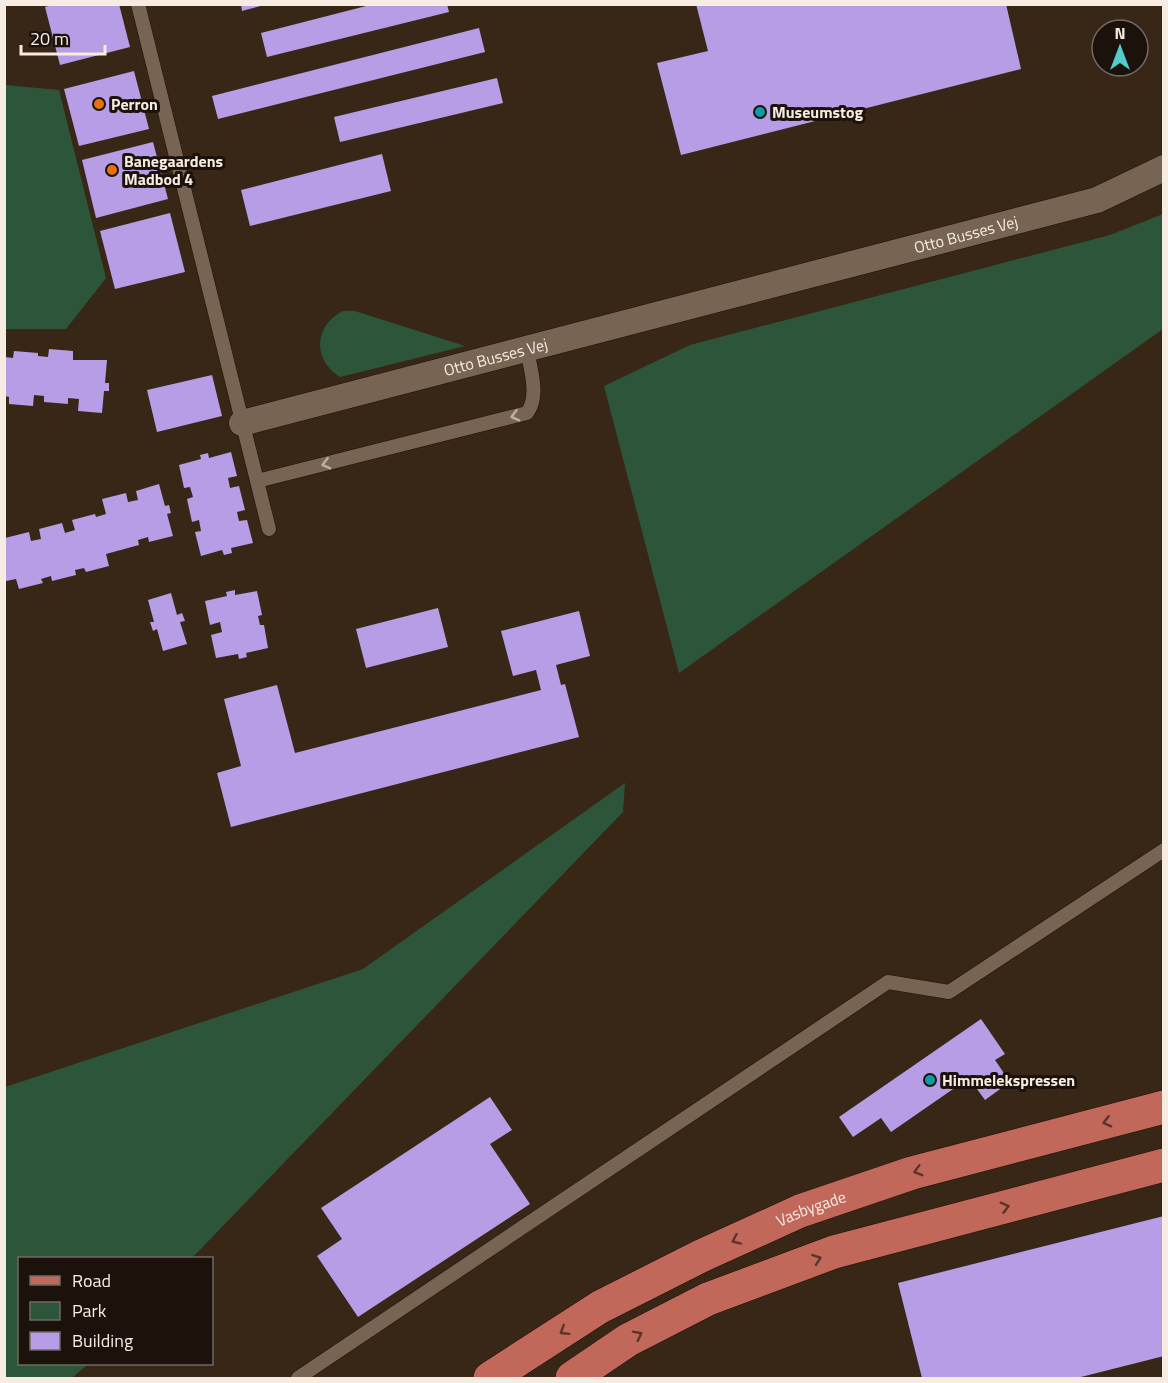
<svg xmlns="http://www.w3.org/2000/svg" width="1168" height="1383" viewBox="0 0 1168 1383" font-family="'Titillium Web',sans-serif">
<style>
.green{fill:#2d5539}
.building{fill:#b69de6}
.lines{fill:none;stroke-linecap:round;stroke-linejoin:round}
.service-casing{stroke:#1f1002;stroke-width:15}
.minor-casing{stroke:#1f1002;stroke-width:27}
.primary-casing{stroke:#1f1002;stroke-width:34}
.service{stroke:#776452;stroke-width:14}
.minor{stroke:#776452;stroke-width:26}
.primary{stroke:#c1685a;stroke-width:33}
.oneway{stroke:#bdafa1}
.oneway2{stroke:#5d342b}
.food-dot{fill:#e8710a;stroke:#1a120b;stroke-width:2}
.culture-dot{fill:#0f9aa8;stroke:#1a120b;stroke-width:2}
.labels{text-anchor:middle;stroke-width:6;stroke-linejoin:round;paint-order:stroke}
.poi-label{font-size:16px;font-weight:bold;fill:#f7ece2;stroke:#1a120b;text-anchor:start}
.street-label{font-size:16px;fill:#f7ece2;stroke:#1a120b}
</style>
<rect width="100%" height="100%" fill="#382717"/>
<path class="green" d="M 5,85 L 59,90 L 106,278 L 66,329 L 5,329 Z
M 1163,214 L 1163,329 L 679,673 L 604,386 L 690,345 L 1110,235 Z
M 343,311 L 355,311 L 465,346 L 340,377 C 312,360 314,325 343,311 Z
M 625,783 L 623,812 L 192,1258 L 20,1258 L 20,1364 L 88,1364 L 72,1378 L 5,1378 L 5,1087 L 363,969 Z"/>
<path class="building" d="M 55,4 L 119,4 L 130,47 L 60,65 L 45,7 Z
M 241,4 L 264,4 L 264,5 L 242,11 Z
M 374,4 L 447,4 L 449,12 L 267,57 L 261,33 Z
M 696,4 L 1006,4 L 1021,69 L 681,155 L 657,63 L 708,51 Z
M 479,28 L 485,52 L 218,119 L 212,96 Z
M 134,71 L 149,129 L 79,146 L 64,89 Z
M 497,78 L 503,103 L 340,142 L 334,117 Z
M 153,142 L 168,199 L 96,218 L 82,160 Z
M 382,154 L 391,191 L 250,226 L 241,190 Z
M 170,213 L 185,272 L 115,289 L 100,231 Z
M 49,349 L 73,351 L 73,360 L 107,360 L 105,383 L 109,383 L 109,391 L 104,391 L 102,413 L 78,411 L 79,399 L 68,398 L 68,404 L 44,402 L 44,396 L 34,395 L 33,406 L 9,404 L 9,397 L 5,396 L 5,357 L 13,358 L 14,351 L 38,353 L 38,356 L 48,357 Z
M 212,375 L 222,416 L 157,432 L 147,390 Z
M 231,452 L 237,476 L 228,478 L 230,488 L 239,486 L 245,510 L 237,512 L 239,521 L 247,520 L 253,543 L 231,548 L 232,553 L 224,555 L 222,550 L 201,556 L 195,532 L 201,531 L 199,520 L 192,522 L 187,499 L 193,497 L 190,487 L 184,488 L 179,465 L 201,459 L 200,455 L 208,453 L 209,458 Z
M 159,484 L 165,506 L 169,505 L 171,513 L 167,514 L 173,536 L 149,542 L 148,537 L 138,540 L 139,545 L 106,554 L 109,566 L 86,572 L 84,568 L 75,570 L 76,575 L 52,581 L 51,576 L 41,579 L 43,583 L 19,589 L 16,579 L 6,581 L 4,585 L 5,538 L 29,532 L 31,541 L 41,539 L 39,529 L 62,523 L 65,533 L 75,530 L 72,520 L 95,514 L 96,517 L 106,514 L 102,499 L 126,493 L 128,502 L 138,500 L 136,491 Z
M 235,590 L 235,595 L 257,591 L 262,615 L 258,616 L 260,625 L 264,625 L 268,648 L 246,653 L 247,657 L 239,659 L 238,654 L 216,658 L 211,635 L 222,632 L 220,622 L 210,625 L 205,601 L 227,596 L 226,592 Z
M 171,593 L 177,615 L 182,613 L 185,621 L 180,622 L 187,644 L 163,651 L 157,629 L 153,631 L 150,622 L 154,622 L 148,600 Z
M 438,608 L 448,647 L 366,668 L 356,629 Z
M 579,611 L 590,656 L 556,665 L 561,685 L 565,684 L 579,737 L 231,827 L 217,773 L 241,766 L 224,699 L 277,685 L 295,753 L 541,690 L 536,670 L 513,676 L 501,631 Z
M 981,1019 L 1005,1054 L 995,1060 L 1010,1082 L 985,1100 L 969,1078 L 891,1132 L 881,1118 L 853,1137 L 839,1117 Z
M 490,1097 L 512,1130 L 490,1144 L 530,1204 L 358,1317 L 317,1256 L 342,1239 L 321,1208 Z
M 1164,1216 L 1164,1356 L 1077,1378 L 922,1378 L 898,1283 Z"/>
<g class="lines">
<defs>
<path id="service" d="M 138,4 L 269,529
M 257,481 L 527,413 C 540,395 530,369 527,349
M 298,1378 L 888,982 L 949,992 L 1164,850"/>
<g id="minor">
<path id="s1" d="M 242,423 L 1097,200 L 1164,168"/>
</g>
<g id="primary">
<path id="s2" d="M 490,1378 L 600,1307 L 701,1256 L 800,1211 L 912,1173 L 1164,1107"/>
<path d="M 572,1378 L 628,1340 L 708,1299 L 834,1252 L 1164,1165"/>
</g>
</defs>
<use href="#service" class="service-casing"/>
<use href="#minor" class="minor-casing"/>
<use href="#primary" class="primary-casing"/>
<use href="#service" class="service"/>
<use href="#minor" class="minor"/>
<use href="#primary" class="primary"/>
</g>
<defs><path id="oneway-chevron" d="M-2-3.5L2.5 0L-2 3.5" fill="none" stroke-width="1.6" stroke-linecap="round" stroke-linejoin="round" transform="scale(1.5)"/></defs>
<g class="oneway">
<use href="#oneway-chevron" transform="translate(515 416) rotate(166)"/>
<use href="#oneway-chevron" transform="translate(326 464) rotate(166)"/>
</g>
<g class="oneway2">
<use href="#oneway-chevron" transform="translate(1107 1122) rotate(166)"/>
<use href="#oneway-chevron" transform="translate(918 1171) rotate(164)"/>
<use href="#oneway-chevron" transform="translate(1005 1207) rotate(-15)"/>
<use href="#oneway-chevron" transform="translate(736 1240) rotate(156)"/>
<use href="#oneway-chevron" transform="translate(817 1259) rotate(-20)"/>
<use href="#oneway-chevron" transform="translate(564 1331) rotate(148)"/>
<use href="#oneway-chevron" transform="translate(638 1335) rotate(-27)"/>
</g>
<g class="food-dot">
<circle cx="99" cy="104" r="6"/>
<circle cx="112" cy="170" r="6"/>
</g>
<g class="culture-dot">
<circle cx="760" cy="112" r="6"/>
<circle cx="930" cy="1080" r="6"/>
</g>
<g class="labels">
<g class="poi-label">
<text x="111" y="110">Perron</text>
<text x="772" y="118">Museumstog</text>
<text x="124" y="167">Banegaardens<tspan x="124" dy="18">Madbod 4</tspan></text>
<text x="942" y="1086">Himmelekspressen</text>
</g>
<g class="street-label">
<text dy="6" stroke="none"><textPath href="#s1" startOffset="748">Otto Busses Vej</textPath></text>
<text dy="6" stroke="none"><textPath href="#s1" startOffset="262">Otto Busses Vej</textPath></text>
<text dy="6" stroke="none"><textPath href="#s2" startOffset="364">Vasbygade</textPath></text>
</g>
</g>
<rect width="1168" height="1383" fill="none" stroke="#f7ece2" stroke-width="12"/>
<rect x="18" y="1257" width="195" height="108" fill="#1a120b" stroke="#726961" stroke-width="1.5"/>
<rect x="30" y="1276" width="30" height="9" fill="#c1685a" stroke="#726961" stroke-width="1.5"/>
<text x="72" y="1287" font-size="18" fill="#f7ece2">Road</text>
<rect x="30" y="1302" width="30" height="18" fill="#2d5539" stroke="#726961" stroke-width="1.5"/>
<text x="72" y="1317" font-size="18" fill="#f7ece2">Park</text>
<rect x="30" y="1332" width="30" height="18" fill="#b69de6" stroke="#726961" stroke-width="1.5"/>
<text x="72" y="1347" font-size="18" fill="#f7ece2">Building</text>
<g transform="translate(1120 48)"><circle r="28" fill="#1a120b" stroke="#726961" stroke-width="1.5"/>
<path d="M0-4.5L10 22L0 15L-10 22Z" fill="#52cdcc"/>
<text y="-9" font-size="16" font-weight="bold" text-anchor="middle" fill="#f7ece2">N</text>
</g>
<path d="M21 45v9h84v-9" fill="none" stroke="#f7ece2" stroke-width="3"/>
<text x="30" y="45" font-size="18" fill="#f7ece2" stroke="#1a120b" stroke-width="4.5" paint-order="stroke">20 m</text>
</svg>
